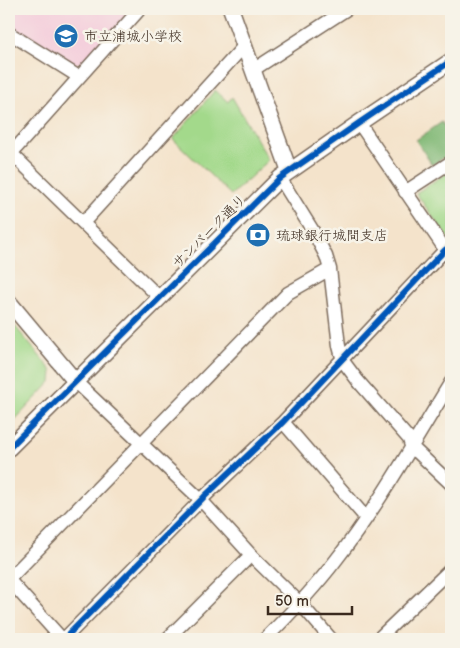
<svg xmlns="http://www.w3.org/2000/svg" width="460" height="648" viewBox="0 0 460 648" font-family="'Balsamiq Sans','Klee One',sans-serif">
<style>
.built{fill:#f4cfdc}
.green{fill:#a3d98b;stroke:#6f8254}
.forest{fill:#82b977;stroke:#5e724a}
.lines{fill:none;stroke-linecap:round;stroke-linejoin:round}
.minor-casing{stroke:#7c6b5b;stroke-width:15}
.tertiary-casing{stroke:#7c6b5b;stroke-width:18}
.minor{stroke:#fff;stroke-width:12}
.tertiary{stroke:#fff;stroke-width:15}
.cycleway-casing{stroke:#f7f3e8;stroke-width:9}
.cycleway{stroke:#0057b8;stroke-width:6}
.labels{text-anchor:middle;stroke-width:5;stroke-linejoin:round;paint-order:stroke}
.poi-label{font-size:14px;fill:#3b2a1e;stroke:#f7f3e8;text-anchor:start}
.street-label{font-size:14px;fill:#3b2a1e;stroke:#f7f3e8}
</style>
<rect width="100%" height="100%" fill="#f7f3e8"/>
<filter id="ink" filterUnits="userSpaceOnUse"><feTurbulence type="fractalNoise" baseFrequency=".02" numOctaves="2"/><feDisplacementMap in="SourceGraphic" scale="10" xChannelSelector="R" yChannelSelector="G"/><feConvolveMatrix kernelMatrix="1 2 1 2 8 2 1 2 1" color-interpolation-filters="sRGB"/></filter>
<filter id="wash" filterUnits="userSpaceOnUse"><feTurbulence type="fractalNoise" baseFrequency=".0096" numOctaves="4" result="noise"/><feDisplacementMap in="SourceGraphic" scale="20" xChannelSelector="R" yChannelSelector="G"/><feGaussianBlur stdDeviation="1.12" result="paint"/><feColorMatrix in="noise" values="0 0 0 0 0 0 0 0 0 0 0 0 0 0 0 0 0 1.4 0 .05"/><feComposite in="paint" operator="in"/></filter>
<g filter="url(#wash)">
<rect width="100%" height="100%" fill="#f4e3cb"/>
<path class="built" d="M 9,9 L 133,9 L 85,62 L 74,64 L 66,63 L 9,27 Z"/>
<path class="green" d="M 215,90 L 228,102 L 232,97 L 269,160 L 231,195 L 173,139 Z
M 451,170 L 451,239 L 449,240 L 416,193 Z
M 9,319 L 52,371 L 51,382 L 9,426 Z"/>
<path class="forest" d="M 442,122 L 451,137 L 451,153 L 432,165 L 416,140 Z"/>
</g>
<g filter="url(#ink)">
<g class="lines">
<defs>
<path id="minor" d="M 9,33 L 79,77
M 253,70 L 347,9
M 359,123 L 451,258
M 9,151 L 160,298
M 9,156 L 140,9
M 280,178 L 313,231 L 326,256 L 330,269 L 339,346 L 343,361 L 358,381 L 409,439 L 411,446 L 451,484
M 405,192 L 451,162
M 83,223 L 244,46
M 75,381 L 201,500 L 251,555 L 300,603 L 331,639
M 283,422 L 366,518
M 9,579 L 288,293 L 330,269
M 9,580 L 62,639
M 64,639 L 204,497 L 283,422 L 445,250 L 451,246
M 167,639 L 251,555
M 265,639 C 290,614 314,589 336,560 C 379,505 414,442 451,382
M 378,639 L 451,569"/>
<path id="tertiary" d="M 231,9 L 289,170
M 9,302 L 75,381
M 9,448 L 280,178 L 359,123 L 451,61"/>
</defs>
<use href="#minor" class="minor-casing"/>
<use href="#tertiary" class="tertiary-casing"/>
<use href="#minor" class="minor"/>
<use href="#tertiary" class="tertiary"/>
<defs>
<path id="cycleway" d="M 9,448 L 280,178 L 359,123 L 451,61
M 64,639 L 204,497 L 283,422 L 445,250 L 451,246"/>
</defs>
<use href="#cycleway" class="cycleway-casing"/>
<use href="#cycleway" class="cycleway"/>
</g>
</g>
<defs>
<symbol id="school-disc" viewBox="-11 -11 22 22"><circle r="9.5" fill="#1f6fb2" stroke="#f7f3e8"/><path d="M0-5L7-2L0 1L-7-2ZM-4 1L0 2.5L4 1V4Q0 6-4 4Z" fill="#fff"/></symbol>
<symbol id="bank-disc" viewBox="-11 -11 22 22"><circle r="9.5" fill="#1f6fb2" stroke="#f7f3e8"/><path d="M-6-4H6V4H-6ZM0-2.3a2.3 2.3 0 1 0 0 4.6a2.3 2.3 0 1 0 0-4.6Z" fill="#fff"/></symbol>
</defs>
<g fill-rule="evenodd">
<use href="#school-disc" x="52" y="22" width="28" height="28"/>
<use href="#bank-disc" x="244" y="221" width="28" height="28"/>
</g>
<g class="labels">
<g class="poi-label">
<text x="84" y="41">市立浦城小学校</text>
<text x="276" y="240">琉球銀行城間支店</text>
</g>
<g class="street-label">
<text transform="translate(209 231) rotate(-45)" y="5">サンパーク通り</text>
</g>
</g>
<rect width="460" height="648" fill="none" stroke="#f7f3e8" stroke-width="30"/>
<path d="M268 606v8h84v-8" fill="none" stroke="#3b2a1e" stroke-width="2.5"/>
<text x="275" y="606" font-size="15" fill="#3b2a1e" stroke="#f7f3e8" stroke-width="4" paint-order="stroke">50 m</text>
</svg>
